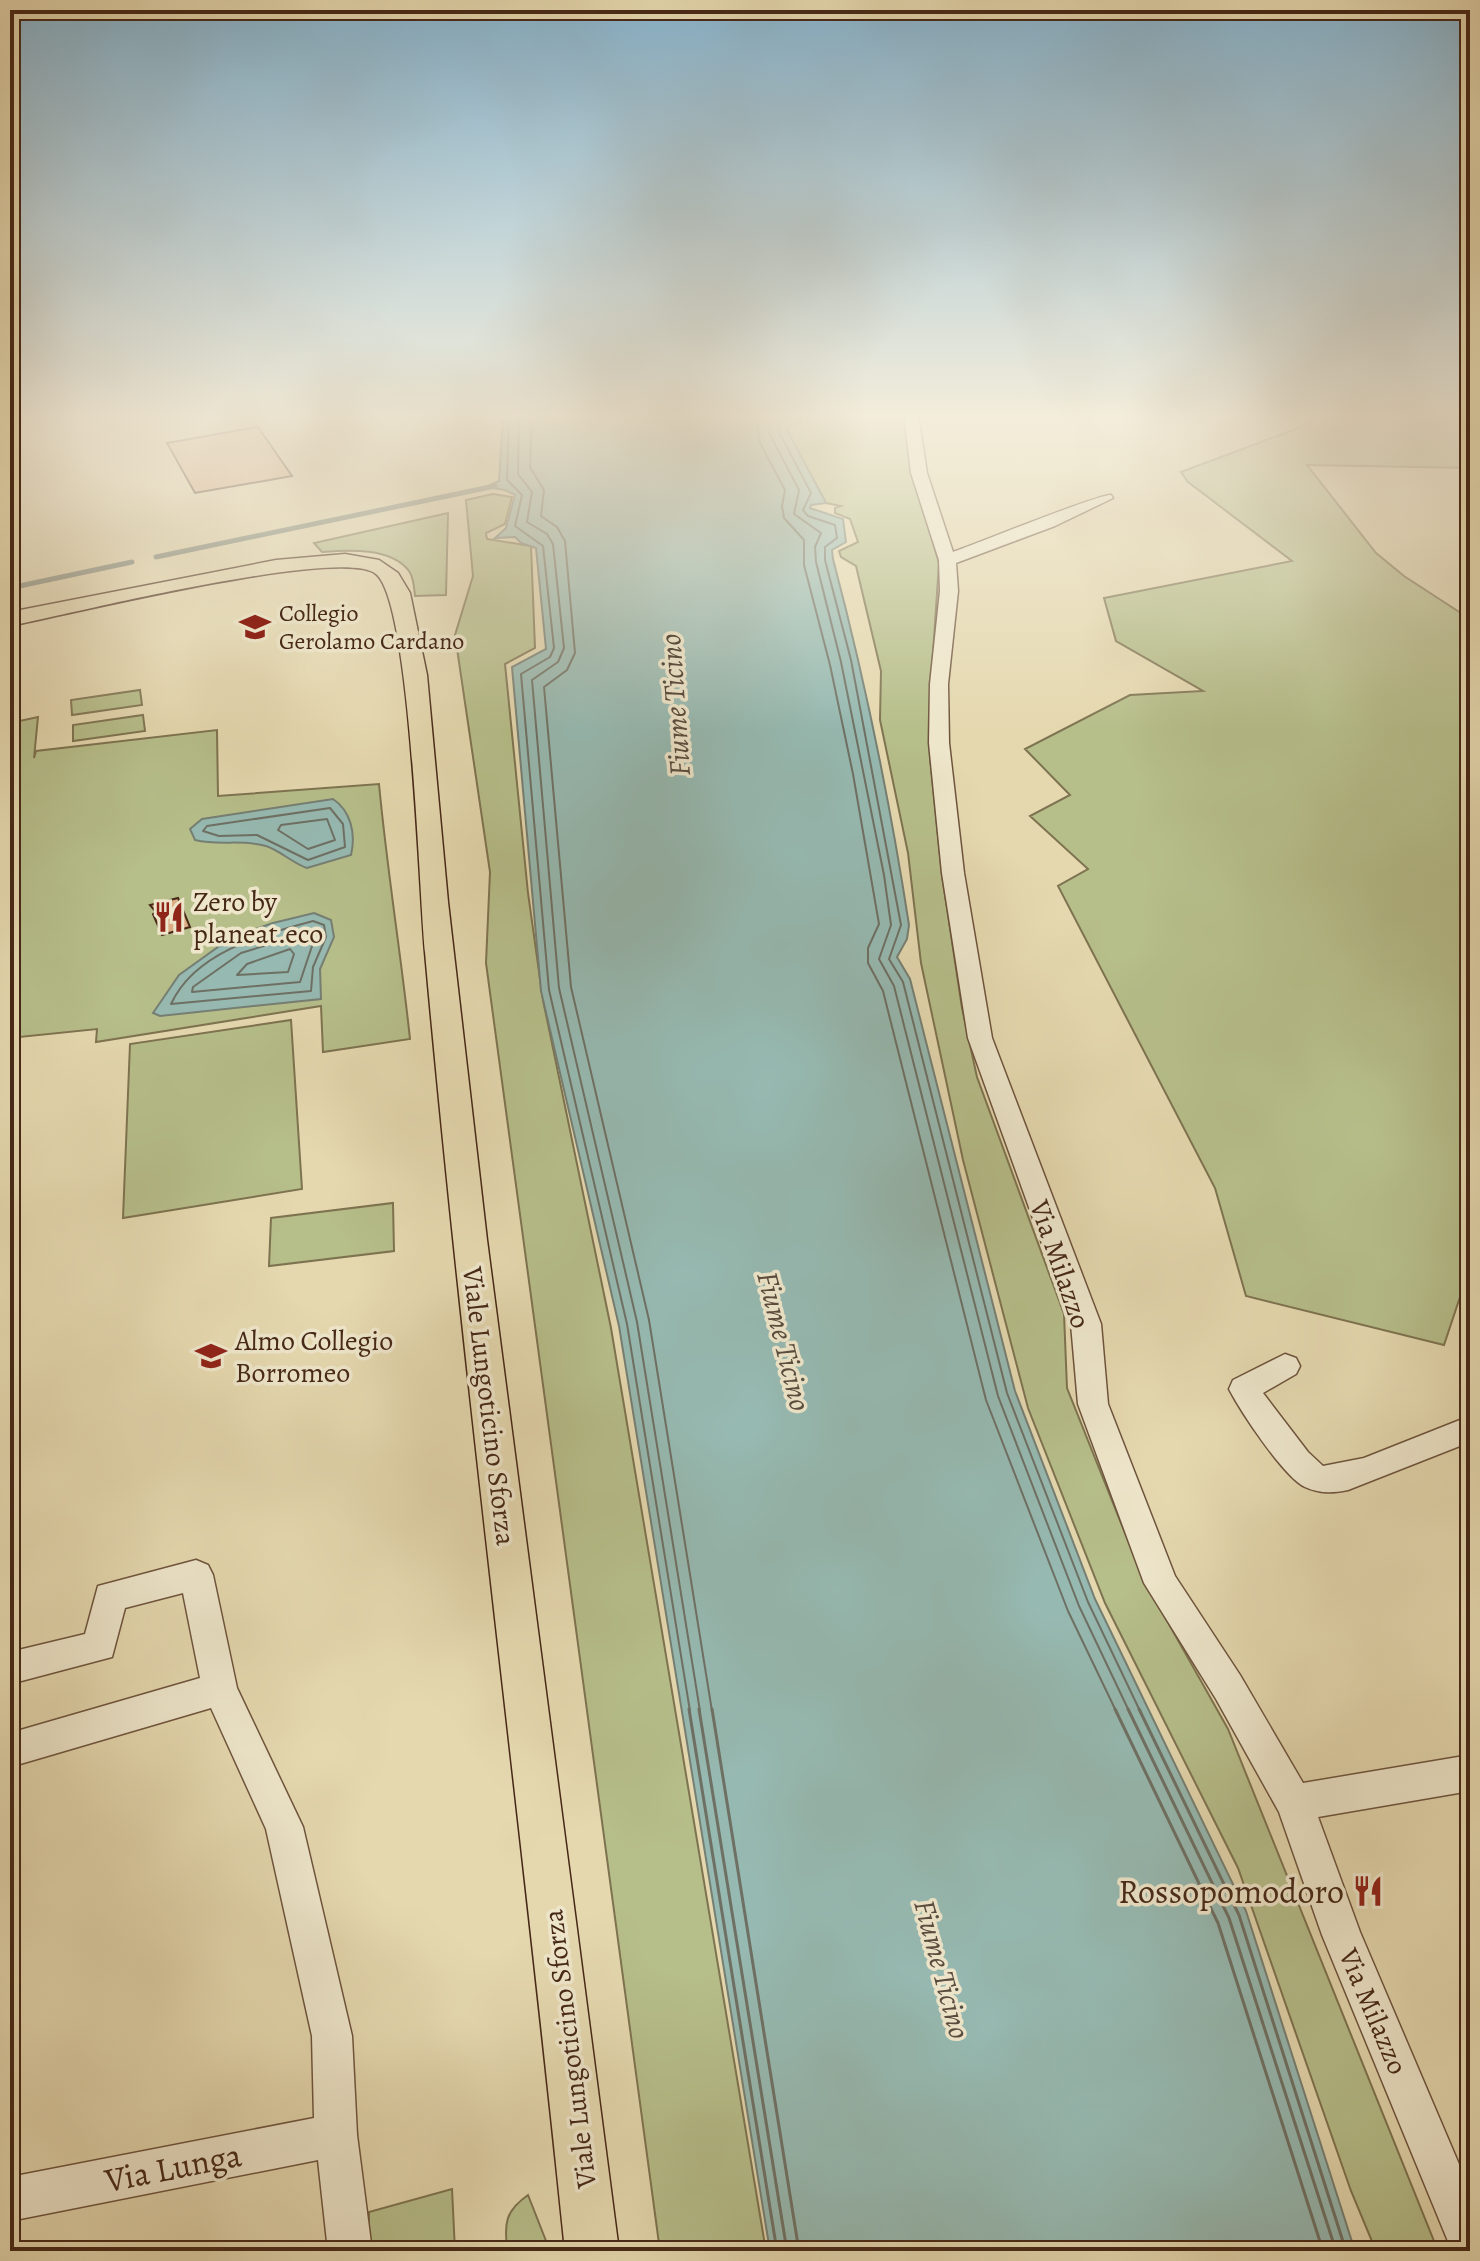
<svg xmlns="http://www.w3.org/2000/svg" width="1480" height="2261" viewBox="0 0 1480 2261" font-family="Alegreya,serif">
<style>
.green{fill:#b6be8a;stroke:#7e7350;stroke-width:2}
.water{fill:#96b9b1;stroke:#767f73;stroke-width:2}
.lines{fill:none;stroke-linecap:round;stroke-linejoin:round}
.shore-far1{stroke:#6e7064;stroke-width:2}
.shore{stroke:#6e7064;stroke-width:3}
.stream{stroke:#767f73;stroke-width:5}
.building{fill:#dcac85;stroke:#462817;stroke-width:2}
.minor-casing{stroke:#6e543d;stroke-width:3}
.major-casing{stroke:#462817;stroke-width:3}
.minor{fill:#eee6cb;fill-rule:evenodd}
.major{fill:#e5d8af;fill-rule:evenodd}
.labels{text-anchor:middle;stroke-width:7;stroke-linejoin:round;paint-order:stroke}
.far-poi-label{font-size:24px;fill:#462817;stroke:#eee6cb;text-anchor:start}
.poi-label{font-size:28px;fill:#462817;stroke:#eee6cb;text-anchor:start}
.street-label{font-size:28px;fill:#462817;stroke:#eee6cb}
.water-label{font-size:30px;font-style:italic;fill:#5a4c3e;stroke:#eee6cb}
.near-poi-label{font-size:34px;fill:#462817;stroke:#eee6cb;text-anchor:end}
.near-street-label{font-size:34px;fill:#462817;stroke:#eee6cb}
</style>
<rect width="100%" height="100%" fill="#e5d8af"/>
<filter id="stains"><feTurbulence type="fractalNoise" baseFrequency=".0025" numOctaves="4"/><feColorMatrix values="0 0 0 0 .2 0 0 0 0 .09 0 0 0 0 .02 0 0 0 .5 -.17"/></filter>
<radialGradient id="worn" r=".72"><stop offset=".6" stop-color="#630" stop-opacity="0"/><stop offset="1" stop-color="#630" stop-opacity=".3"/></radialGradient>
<path class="green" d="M 801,414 L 912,414 L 922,506 L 939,563 L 929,714 L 930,757 L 942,875 L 962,1008 L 977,1077 L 1064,1314 L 1067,1388 L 1143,1578 L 1228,1729 L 1438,2251 L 1376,2251 L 1351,2191 L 1238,1868 L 1105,1603 L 1028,1408 L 963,1160 L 921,963 L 908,853 L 880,720 L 881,671 L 856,566 L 841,557 L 839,551 L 858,542 L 850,519 L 835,513 L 835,508 L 841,506 L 826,503 L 785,427 L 801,421 Z
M 1316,414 L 1470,414 L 1470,468 L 1307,465 L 1376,553 L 1404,576 L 1470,619 L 1470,1267 L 1444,1345 L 1246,1296 L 1215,1188 L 1058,886 L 1088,869 L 1030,816 L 1070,795 L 1025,749 L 1130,695 L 1203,691 L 1116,641 L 1104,598 L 1292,561 L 1188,482 L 1181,472 L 1293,430 L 1309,422 Z
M 493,494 L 512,497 L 505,524 L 486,533 L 487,539 L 531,546 L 535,648 L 505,664 L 528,893 L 543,1000 L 611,1328 L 766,2251 L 660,2251 L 486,963 L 490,872 L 455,635 L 473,576 L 466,500 Z
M 448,513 L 446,595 L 415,596 C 414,588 414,578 409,571 C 391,547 348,550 322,552 L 314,543 Z
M 140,690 L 142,705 L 72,715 L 71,700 Z
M 143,715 L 145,731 L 73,741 L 73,725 Z
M 38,717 L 34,758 L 36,751 L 217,730 L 218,796 L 379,784 C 387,870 401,954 410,1039 L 323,1052 L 321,1006 L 96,1042 L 97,1029 L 10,1038 L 10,723 Z
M 291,1020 L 302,1189 L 123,1218 L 130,1044 Z
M 393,1203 L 394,1251 L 269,1266 L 271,1218 Z
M 452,2189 L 455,2251 L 374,2251 L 369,2246 L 369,2212 Z
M 528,2195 L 550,2251 L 507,2251 C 505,2223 504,2212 528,2195 Z"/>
<path class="water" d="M 503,414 L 801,414 L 801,421 L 786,428 L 826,503 L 811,505 L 810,508 L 843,519 L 846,542 L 832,550 L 833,559 C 865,680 890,802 909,925 L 907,939 L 897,957 L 910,979 L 1015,1391 L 1095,1599 L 1246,1911 L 1355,2251 L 770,2251 L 619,1326 L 541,991 L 512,667 L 546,649 L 536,548 L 521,543 L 515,537 L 495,538 L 506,528 L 515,495 L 505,490 L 486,487 L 499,481 Z
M 333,799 C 351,811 356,834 351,855 L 307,868 C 292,863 281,851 266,846 C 243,839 219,846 195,840 L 190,829 L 202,819 Z
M 314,913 L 331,920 L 334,937 L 320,969 L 321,999 L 160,1016 L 153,1013 L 179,975 L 232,937 L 273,923 Z"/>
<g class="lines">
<path class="shore-far1" d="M 509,414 L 507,480 L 522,495 L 515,526 L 543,546 L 554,648 L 550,657 L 521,674 L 549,990 L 627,1324 L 690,1711
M 519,414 L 518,474 L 532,492 L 527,522 L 547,534 L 553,544 L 564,648 L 558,662 L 532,680 L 559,988 L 637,1322 L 700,1711
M 532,414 L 530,467 L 544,490 L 541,516 L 557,527 L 565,541 L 575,653 L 567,670 L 544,687 L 571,987 L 649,1320 L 712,1711
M 760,414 L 757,424 L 760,443 L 785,490 L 782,506 L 784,518 L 804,540 L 804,565 L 830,665 L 853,774 L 879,924 L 868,948 L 868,963 L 883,991 L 986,1400 L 1068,1611 L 1116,1711
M 775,414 L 768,431 L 799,490 L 794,514 L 821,533 L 815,547 L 816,562 L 841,662 L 884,875 L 891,925 L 879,959 L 894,986 L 998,1396 L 1079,1606 L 1129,1711
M 793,414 L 781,422 L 778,430 L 811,493 L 803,510 L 808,516 L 835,525 L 837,538 L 825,547 L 825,560 L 851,660 L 901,925 L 889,959 L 903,982 L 1007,1393 L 1088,1602 L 1140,1711
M 330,808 L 343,824 L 345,847 L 308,860 L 257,835 L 219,836 L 203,831 L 207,826 Z
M 327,819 L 335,840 L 308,849 L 278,830 L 281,825 Z
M 313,921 L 324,925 L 326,937 L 313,967 L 311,991 L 171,1004 C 195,952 261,935 313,921 Z
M 310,932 L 315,937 L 300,982 L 192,992 L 193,987 L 241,953 Z
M 290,949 L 294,954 L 288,972 L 237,975 L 247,964 Z"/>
<path class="shore" d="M 689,1709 L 777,2251
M 699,1709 L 787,2251
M 712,1709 L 799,2251
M 1115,1709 L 1218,1923 L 1323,2251
M 1128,1709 L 1229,1918 L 1336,2251
M 1139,1709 L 1239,1915 L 1346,2251"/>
<path class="stream" d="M 156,557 L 495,486
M 10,588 L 132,562"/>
</g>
<path class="building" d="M 258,427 L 292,476 L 195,493 L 167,443 Z
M 178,898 L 190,927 L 162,935 L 153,914 L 156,912 L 150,905 Z"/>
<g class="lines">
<defs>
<path id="minor" d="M 904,414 L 918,414 L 927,473 L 953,552 C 974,545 1101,493 1111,495 L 1113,498 L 1055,526 L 956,563 L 958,591 L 948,684 L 949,743 L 964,873 L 992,1038 L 1101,1324 L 1108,1404 L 1175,1576 L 1240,1675 L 1303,1783 L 1470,1755 L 1470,1791 L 1318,1817 L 1360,1932 L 1470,2190 L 1470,2251 L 1452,2251 L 1322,1935 L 1279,1812 L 1216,1699 L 1144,1583 L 1078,1404 L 1071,1324 L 968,1038 L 942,873 L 929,743 L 930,684 L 940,591 L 939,560 L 911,473 Z
M 1285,1354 L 1296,1358 L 1300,1366 L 1296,1374 L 1263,1393 L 1308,1452 L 1323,1466 L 1364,1458 L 1470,1416 L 1470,1442 L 1348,1490 C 1333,1493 1320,1494 1305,1487 C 1284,1477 1241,1412 1229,1389 L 1233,1380 Z
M 196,1560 L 208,1565 L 213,1575 L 237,1688 L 303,1827 L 352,2036 L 357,2135 L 372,2251 L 328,2251 L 318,2160 L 10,2221 L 10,2177 L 314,2118 L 312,2036 L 266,1829 L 211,1708 L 10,1767 L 10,1733 L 200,1678 L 183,1593 L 125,1608 L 112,1657 L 10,1684 L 10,1652 L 85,1634 L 98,1586 Z"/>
<path id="major" d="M 345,554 L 379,560 L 398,573 L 410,593 L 427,675 L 448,902 L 487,1240 L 619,2251 L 565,2251 C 521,1818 464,1386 425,952 C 419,893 411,602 376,574 C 342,546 66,615 10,626 L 10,612 L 276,560 Z"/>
</defs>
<use href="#minor" class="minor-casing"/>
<use href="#major" class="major-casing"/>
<use href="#minor" class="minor"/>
<use href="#major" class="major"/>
</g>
<linearGradient id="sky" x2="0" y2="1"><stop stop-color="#87b6d2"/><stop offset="0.57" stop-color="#f3eddb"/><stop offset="1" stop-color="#f3eddb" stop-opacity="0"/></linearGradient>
<rect width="1480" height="730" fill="url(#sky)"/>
<defs>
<symbol id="university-bare" viewBox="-9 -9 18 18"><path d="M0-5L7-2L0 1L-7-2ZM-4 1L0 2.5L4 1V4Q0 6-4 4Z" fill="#8f2418" stroke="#eee6cb" stroke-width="2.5" paint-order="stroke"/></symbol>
<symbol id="restaurant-bare" viewBox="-9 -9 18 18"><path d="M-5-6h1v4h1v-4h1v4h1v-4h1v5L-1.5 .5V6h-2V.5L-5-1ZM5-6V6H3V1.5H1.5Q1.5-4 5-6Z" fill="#8f2418" stroke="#eee6cb" stroke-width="2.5" paint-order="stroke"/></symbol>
</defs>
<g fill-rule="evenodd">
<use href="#university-bare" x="233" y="605" width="44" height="44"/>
<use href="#restaurant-bare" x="147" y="895" width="44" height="44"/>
<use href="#university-bare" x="189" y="1334" width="44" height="44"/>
<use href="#restaurant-bare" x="1346" y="1869" width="44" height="44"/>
</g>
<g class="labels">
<g class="far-poi-label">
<text x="279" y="621">Collegio<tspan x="279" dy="28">Gerolamo Cardano</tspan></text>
</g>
<g class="poi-label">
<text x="193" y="911">Zero by<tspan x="193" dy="32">planeat.eco</tspan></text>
<text x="235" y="1350">Almo Collegio<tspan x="235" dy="32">Borromeo</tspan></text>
</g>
<g class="street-label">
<text transform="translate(1061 1264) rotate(71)" y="10">Via Milazzo</text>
<text transform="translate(490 1406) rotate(83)" y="10">Viale Lungoticino Sforza</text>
<text transform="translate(1374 2011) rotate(67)" y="10">Via Milazzo</text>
<text transform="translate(569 2049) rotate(-97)" y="10">Viale Lungoticino Sforza</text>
</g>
<g class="water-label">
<text transform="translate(675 705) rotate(-94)" y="10">Fiume Ticino</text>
<text transform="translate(784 1341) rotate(76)" y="10">Fiume Ticino</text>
<text transform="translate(942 1969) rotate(75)" y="10">Fiume Ticino</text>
</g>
<g class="near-poi-label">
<text x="1344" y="1903">Rossopomodoro</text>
</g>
<g class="near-street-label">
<text transform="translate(173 2167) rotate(-11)" y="12">Via Lunga</text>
</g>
</g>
<rect width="1480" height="2261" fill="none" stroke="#e5d8af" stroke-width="40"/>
<rect x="12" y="12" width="1456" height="2237" fill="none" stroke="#462817" stroke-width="4"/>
<rect x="20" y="20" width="1440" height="2221" fill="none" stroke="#462817" stroke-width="2"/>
<rect width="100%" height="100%" filter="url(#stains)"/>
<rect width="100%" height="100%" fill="url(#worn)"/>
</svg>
